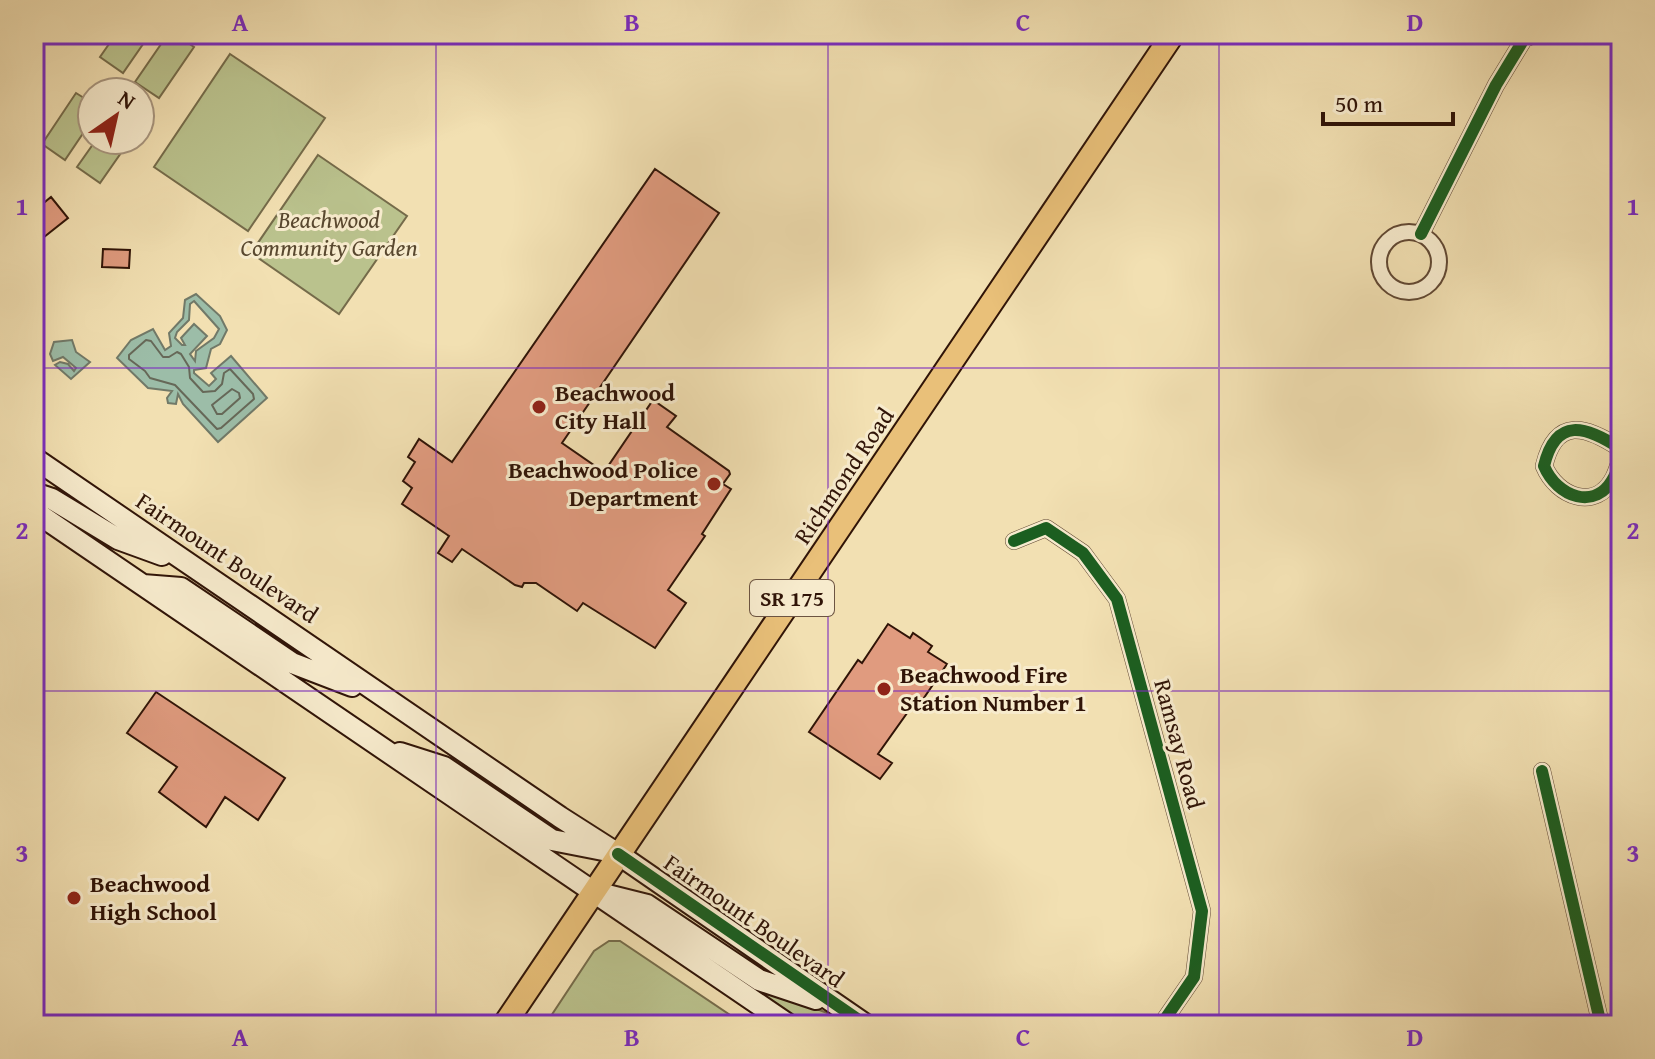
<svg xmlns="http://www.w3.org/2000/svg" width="1655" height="1059" viewBox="0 0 1655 1059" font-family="'Gentium Book Plus',serif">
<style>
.green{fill:#bac28d;stroke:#756b4a;stroke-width:2}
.water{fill:#9cbda8;stroke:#717968;stroke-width:2;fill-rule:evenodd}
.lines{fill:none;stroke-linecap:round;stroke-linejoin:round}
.shore{stroke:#666858;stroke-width:2}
.building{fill:#e09b7f;stroke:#301407;stroke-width:2}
.street-casing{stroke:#604732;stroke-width:18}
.secondary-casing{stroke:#301407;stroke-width:24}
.primary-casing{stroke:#301407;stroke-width:26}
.street{stroke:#f7ebcd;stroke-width:14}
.secondary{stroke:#f7ebcd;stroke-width:20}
.primary{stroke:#e9c079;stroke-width:22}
.cycleway-casing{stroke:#f7ebcd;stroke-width:17}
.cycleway{stroke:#1b5e20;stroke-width:12}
.grid{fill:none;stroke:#7b2cbf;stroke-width:2;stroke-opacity:0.55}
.poi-dot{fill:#8f2418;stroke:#f7ebcd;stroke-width:3}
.labels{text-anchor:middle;stroke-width:6;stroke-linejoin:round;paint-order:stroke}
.shield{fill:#f7ebcd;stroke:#6c5442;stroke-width:2}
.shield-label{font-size:22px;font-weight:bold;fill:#301407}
.park-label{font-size:24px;font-style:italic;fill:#59482f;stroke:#f7ebcd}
.poi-label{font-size:24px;font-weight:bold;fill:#301407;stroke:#f7ebcd;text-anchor:start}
.street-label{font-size:24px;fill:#301407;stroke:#f7ebcd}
.neatline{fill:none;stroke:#7b2cbf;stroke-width:3}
.grid-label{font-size:26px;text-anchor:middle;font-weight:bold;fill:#7b2cbf}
</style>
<rect width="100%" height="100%" fill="#f2e0b2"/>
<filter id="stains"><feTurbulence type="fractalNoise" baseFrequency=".0025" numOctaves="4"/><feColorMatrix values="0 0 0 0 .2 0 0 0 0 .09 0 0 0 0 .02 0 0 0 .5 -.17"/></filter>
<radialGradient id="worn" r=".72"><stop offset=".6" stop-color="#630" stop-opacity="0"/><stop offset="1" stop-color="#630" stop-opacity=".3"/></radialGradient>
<path class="green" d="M 116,34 L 150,34 L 123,73 L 100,57 Z
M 168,34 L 175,34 L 194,47 L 159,98 L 135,82 Z
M 230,54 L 325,118 L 248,231 L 154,167 Z
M 76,93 L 92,103 L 92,120 L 65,160 L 42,144 Z
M 96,140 L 130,140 L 100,183 L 77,167 Z
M 318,155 L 407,216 L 339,314 L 251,253 Z
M 640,917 L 757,986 L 835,1016 L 848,1025 L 799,1025 Z
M 609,941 L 620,941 L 745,1025 L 545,1025 L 594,951 Z"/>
<path class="water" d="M 196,294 L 220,316 L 227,330 L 220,344 L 211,349 L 206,368 L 194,370 L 194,373 L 209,386 L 216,379 L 211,373 L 231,356 L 267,398 L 218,442 L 183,404 L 178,394 L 176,404 L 168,403 L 167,398 L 172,391 L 148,388 L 117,358 L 131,340 L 153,329 L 165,350 L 171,346 L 169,333 L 183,318 L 185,300 ZM 194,301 L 219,329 L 214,338 L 196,351 L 195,361 L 190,354 L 207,336 L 194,324 L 181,338 L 185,345 L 182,345 L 175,338 L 177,332 L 189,320 L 190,304 Z
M 72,340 L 76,352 L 90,362 L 71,379 L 55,365 L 60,362 L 68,364 L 74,371 L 76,368 L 63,357 L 53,361 L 50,354 L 54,342 Z"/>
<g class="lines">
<path class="shore" d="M 146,340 L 151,341 L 163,357 L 169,357 L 177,352 L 181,354 L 189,367 L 190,378 L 203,392 L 215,391 L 222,384 L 224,373 L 230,369 L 253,394 L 254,399 L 221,428 L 217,429 L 175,385 L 150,378 L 145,371 L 129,359 L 129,355 Z
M 232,389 L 239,393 L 240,398 L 222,414 L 217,414 L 212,405 Z"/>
</g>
<path class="building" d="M 655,169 L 719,213 L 562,443 L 604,472 L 653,400 L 676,416 L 667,427 L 729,471 L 730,474 L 723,484 L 731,489 L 702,534 L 705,536 L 668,590 L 686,603 L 655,648 L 583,603 L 577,611 L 536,583 L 524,583 L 522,587 L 515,585 L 462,549 L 452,562 L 438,553 L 449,536 L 402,504 L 412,488 L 403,481 L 415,462 L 408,457 L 419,439 L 452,462 Z
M 51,197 L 68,218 L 34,245 L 34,211 Z
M 103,249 L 130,250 L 129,268 L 102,267 Z
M 888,624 L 910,638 L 913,633 L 932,646 L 928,652 L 947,664 L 915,711 L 910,709 L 878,754 L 892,763 L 880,779 L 809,732 L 858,660 L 862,663 Z
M 156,692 L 285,778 L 258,820 L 225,797 L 206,827 L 159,792 L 177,767 L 127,733 Z"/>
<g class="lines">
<defs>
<path id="street" d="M1379 262a30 30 0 1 1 60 0a30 30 0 1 1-60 0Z
M 1421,234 L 1496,85 L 1524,39 L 1536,34
M 1621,449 C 1586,426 1556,416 1544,466 C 1557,497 1596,512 1614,477 C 1617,471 1619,464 1621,458
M 1014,541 L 1046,528 L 1083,553 L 1117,599 L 1202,911 L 1194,977 L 1161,1025
M 1542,771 L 1601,1025"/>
<path id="secondary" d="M 34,458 L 560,817 L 618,854 L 866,1025
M 34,493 L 52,499 L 118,539 L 162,555
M 34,511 L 789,1025
M 143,585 L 181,588 L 292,663 L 352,686
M 400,753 L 444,767 L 552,840 L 603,850
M 607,895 L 647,905 L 759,980 L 816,999"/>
<path id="primary" d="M 504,1025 L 1173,34"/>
</defs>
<use href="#street" class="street-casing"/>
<use href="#secondary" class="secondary-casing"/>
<use href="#primary" class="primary-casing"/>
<use href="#street" class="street"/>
<use href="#secondary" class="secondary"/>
<use href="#primary" class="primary"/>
<defs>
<path id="cycleway" d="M 1421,234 L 1496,85 L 1524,39 L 1536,34
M 1621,449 C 1586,426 1556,416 1544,466 C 1557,497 1596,512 1614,477 C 1617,471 1619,464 1621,458
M 1014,541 L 1046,528 L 1083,553 L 1117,599 L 1202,911 L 1194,977 L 1161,1025
M 1542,771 L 1601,1025
M 618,854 L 866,1025"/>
</defs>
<use href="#cycleway" class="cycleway-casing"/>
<use href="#cycleway" class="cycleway"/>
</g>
<path class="grid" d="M 436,34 L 436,1025M 828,34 L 828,1025M 1219,34 L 1219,1025M 34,368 L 1621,368M 34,691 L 1621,691"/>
<g class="poi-dot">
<circle cx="539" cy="407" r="8"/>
<circle cx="714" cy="484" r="8"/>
<circle cx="884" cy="689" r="8"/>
<circle cx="74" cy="898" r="8"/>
</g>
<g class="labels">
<rect class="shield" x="750" y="580" width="84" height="36" rx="6"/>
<g class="shield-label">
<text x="792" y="606">SR 175</text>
</g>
<g class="park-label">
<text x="329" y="228">Beachwood<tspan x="329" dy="28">Community Garden</tspan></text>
</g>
<g class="poi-label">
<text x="555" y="401">Beachwood<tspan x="555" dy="28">City Hall</tspan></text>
<text x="698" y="478" text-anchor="end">Beachwood Police<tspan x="698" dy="28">Department</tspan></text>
<text x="900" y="683">Beachwood Fire<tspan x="900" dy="28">Station Number 1</tspan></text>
<text x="90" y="892">Beachwood<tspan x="90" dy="28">High School</tspan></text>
</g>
<g class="street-label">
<text transform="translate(844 476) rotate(-56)" y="8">Richmond Road</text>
<text transform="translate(227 558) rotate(34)" y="8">Fairmount Boulevard</text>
<text transform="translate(1179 744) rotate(75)" y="8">Ramsay Road</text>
<text transform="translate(754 921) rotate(35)" y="8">Fairmount Boulevard</text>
</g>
</g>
<rect width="1655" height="1059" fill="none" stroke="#f2e0b2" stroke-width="88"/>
<g transform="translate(116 116) rotate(34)"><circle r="38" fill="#f7ebcd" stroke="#a7957e" stroke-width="2"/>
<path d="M0-6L14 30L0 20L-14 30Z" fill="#8f2418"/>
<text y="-12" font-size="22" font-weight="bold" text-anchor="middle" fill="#301407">N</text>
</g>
<path d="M1323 112v12h130v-12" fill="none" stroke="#301407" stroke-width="4"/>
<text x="1335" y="112" font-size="24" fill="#301407" stroke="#f7ebcd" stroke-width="6" paint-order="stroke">50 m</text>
<rect x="44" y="44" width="1567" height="971" class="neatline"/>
<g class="grid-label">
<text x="240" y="31">A</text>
<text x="632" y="31">B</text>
<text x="1023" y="31">C</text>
<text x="1415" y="31">D</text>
<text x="22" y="215">1</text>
<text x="1633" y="215">1</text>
<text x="22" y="539">2</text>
<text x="1633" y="539">2</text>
<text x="22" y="862">3</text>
<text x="1633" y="862">3</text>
<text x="240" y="1046">A</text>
<text x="632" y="1046">B</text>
<text x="1023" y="1046">C</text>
<text x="1415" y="1046">D</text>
</g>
<rect width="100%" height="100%" filter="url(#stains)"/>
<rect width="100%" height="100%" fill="url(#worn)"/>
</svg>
